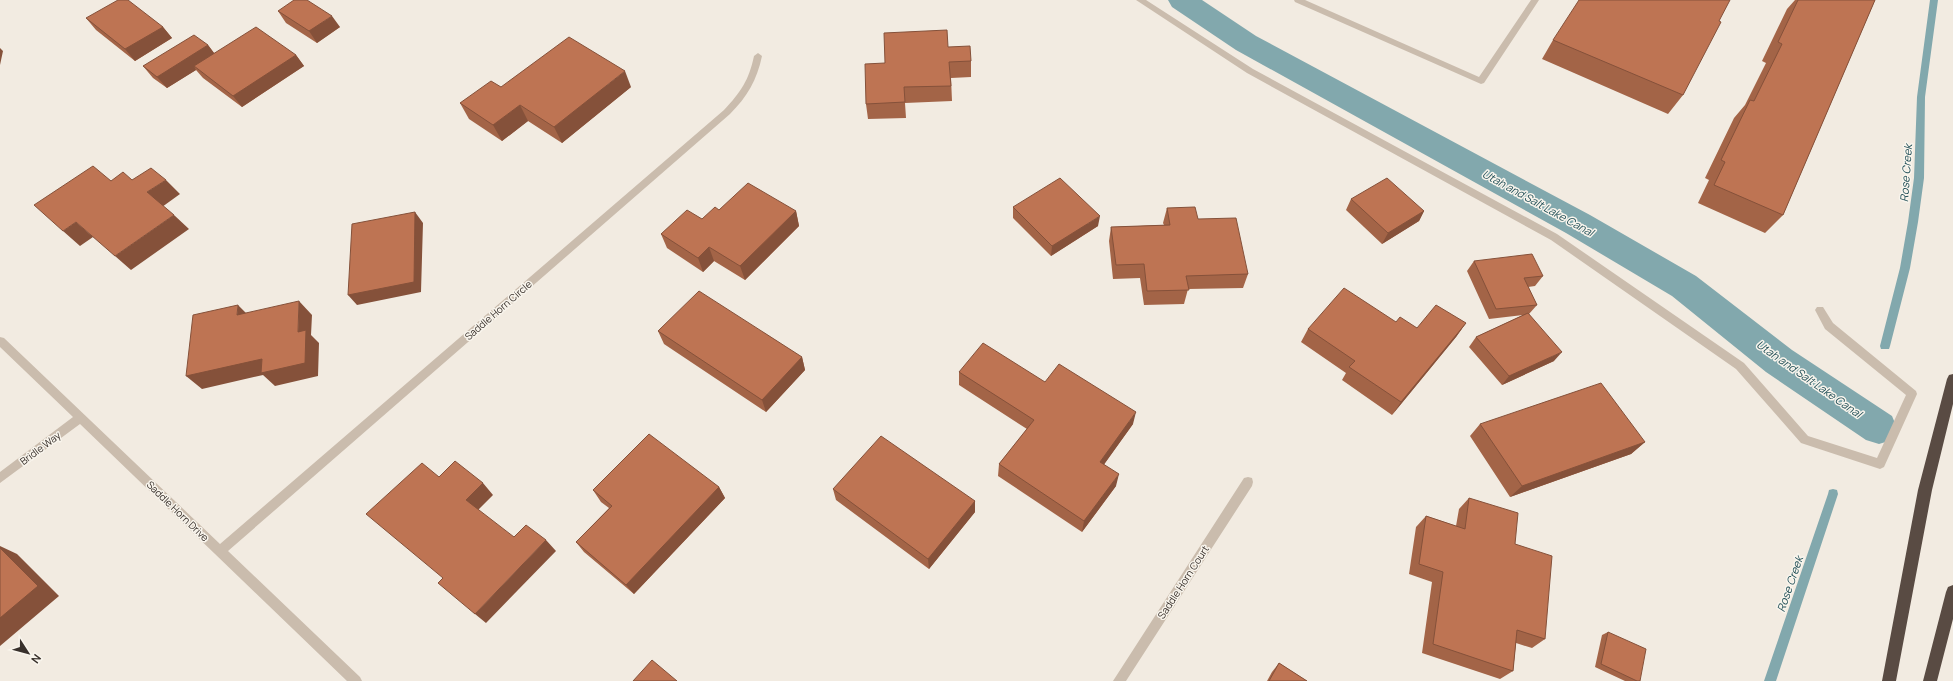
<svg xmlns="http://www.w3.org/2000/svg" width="1953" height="681" viewBox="0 0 1953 681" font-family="Manrope,sans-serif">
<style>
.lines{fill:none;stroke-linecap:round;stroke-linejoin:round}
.stream{fill:#82a8ad;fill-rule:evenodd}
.canal{fill:#82a8ad;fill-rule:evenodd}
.lane{fill:#cabcad;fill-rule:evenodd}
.street{fill:#cabcad;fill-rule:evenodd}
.highway{fill:#594b43;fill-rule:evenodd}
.wall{fill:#a36447}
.shaded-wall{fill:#85513a}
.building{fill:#be7453;stroke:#85513a}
.labels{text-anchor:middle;stroke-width:3;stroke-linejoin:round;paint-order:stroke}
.street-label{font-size:10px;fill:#38302b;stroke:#f9f5ed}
.water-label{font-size:11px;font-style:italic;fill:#235058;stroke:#f9f5ed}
</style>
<rect width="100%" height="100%" fill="#f2ebe1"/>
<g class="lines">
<path class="stream" d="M 1930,0 L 1938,0 L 1925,97 L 1924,178 L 1918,222 L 1910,268 L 1890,346 L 1889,349 L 1881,349 L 1880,346 L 1900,268 L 1908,222 L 1914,178 L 1917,97 Z
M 1833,489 L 1837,490 L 1838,494 L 1776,681 L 1764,681 L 1828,494 L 1829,490 Z"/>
<path class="canal" d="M 1168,0 L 1202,0 L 1256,36 L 1590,215 L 1696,276 L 1792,350 L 1892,416 L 1897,428 L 1892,440 L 1879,444 L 1866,440 L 1766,372 L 1672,296 L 1566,233 L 1236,50 L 1172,7 Z"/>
<path class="lane" d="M 1136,0 L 1146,0 L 1253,69 L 1557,234 L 1744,363 L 1808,436 L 1877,458 L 1906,395 L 1825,329 L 1815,310 L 1817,307 L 1823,307 L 1833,323 L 1916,391 L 1917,394 L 1884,467 L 1880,469 L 1801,443 L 1736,369 L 1551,240 L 1247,73 Z
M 1294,0 L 1305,0 L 1479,77 L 1531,0 L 1539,0 L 1484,83 L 1481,84 L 1295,2 Z"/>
<path class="street" d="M 758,53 L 762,56 C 757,80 747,97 730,114 L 228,551 L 360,677 L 362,681 L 347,681 L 80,424 L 0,483 L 0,472 L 73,417 L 0,347 L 0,337 L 4,338 L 220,544 L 724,110 C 741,92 749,80 754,56 Z
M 1248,477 L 1252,478 L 1253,482 L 1252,486 L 1126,681 L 1113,681 L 1244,478 Z"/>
<path class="highway" d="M 1953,374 L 1953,404 L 1932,490 L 1896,681 L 1882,681 L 1918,490 L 1947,379 L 1949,375 Z
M 1953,585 L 1953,619 L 1937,681 L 1923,681 L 1946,592 L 1948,587 Z"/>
</g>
<path class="wall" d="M 1795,0 L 1875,0 L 1783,215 L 1765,233 L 1698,203 L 1709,180 L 1705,178 L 1734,118 L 1745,105 L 1766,63 L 1762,61 L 1787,9 Z
M 278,11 L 340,27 L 317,43 L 286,23 Z
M 86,18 L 163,27 L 172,38 L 135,61 L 96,30 Z
M 1719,21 L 1683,95 L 1668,114 L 1542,59 L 1553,40 Z
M 208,45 L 214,53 L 296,55 L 304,66 L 242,107 L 203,78 L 196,70 L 167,88 L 153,78 L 143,66 Z
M 948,47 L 971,61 L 971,77 L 951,78 L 952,101 L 905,103 L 906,118 L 868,119 L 866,104 L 885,63 Z
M 501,87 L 631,87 L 562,143 L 528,121 L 502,141 L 469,119 L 460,103 Z
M 1351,199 L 1424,211 L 1419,221 L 1382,244 L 1346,210 Z
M 1013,207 L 1098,226 L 1051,256 L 1013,218 Z
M 1167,208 L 1198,219 L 1248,274 L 1243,288 L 1188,289 L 1184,304 L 1144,305 L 1140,278 L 1113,279 L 1109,241 L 1111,227 L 1164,225 L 1163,223 Z
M 719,210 L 796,211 L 799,226 L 745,280 L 714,261 L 703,272 L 667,248 L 661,234 L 702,219 Z
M 1474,261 L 1543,276 L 1535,286 L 1528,287 L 1537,305 L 1529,314 L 1554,361 L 1502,385 L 1469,347 L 1476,337 L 1523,315 L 1489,319 L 1467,271 Z
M 1396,322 L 1417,328 L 1466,323 L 1456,337 L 1392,415 L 1342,380 L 1346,373 L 1301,342 L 1308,329 Z
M 658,331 L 802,357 L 805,370 L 766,412 L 664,344 Z
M 959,372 L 1045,382 L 1133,424 L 1104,464 L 1116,486 L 1082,532 L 998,476 L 999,464 L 1027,429 L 959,385 Z
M 1480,424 L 1645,442 L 1631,454 L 1510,497 L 1470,436 Z
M 719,487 L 725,498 L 634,594 L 584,552 L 576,542 L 609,508 L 601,502 L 593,490 Z
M 833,489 L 975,501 L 975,512 L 929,569 L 836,500 Z
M 1469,498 L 1515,544 L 1545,639 L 1532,648 L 1516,643 L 1513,671 L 1500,679 L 1422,653 L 1432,582 L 1409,574 L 1416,527 L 1426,516 L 1456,526 L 1459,509 Z
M 1608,632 L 1640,681 L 1625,681 L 1595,667 L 1602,635 Z
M 1279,663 L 1307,681 L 1267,681 L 1272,672 Z"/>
<path class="shaded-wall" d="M 332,16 L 340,27 L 317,43 L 309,31 Z
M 163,27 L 172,38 L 135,61 L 125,49 Z
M 208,45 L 217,57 L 194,66 L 196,70 L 167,88 L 157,77 Z
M 0,48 L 3,51 L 0,65 Z
M 296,55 L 304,66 L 242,107 L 233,96 Z
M 625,71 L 631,87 L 562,143 L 554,127 Z
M 520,105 L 528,121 L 502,141 L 493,125 Z
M 166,180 L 180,194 L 162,207 L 147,192 Z
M 796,211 L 799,226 L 745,280 L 740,266 Z
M 1424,211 L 1419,221 L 1382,244 L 1388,233 Z
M 415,212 L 423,223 L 421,292 L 357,305 L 348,295 Z
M 174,215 L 189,229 L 131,270 L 115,256 Z
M 1100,216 L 1098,226 L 1051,256 L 1052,246 Z
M 76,222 L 93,237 L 80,246 L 63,231 Z
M 709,247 L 714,261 L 703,272 L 698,258 Z
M 299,301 L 312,315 L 311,335 L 319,343 L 318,376 L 275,386 L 263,375 L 202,389 L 186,376 L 298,332 Z
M 238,305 L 252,319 L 237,315 Z
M 1466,323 L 1456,337 L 1392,415 L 1401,402 Z
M 1562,352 L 1554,361 L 1502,385 L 1509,376 Z
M 802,357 L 805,370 L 766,412 L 762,400 Z
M 1136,412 L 1133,424 L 1098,473 L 1100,462 Z
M 1645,442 L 1631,454 L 1510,497 L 1522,486 Z
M 1119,474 L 1116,486 L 1082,532 L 1084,521 Z
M 483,483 L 493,495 L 477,511 L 466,500 Z
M 719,487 L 725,498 L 634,594 L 626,585 Z
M 975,501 L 975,512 L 929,569 L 928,559 Z
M 546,540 L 556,551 L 486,623 L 475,614 Z
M 0,546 L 17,554 L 59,596 L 0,646 Z"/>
<path class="building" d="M 118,0 L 128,0 L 163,27 L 125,49 L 86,18 Z
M 294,0 L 307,0 L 332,16 L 309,31 L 278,11 Z
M 1579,0 L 1730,0 L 1719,21 L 1721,22 L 1683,95 L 1553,40 Z
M 1798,0 L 1875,0 L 1783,215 L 1714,185 L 1725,162 L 1721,160 L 1750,100 L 1754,101 L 1782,44 L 1778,42 Z
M 256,27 L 296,55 L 233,96 L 194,66 Z
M 947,30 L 948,47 L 970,46 L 971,61 L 949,62 L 951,86 L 904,87 L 905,102 L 866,104 L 865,64 L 885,63 L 884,33 Z
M 194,35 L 208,45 L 157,77 L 143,66 Z
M 569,37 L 625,71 L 554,127 L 520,105 L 493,125 L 460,103 L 491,81 L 501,87 Z
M 93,166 L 111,181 L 123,172 L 132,180 L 151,168 L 166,180 L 147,192 L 174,215 L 115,256 L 76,222 L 63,231 L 34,205 Z
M 1060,178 L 1100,216 L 1052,246 L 1013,207 Z
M 1387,178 L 1424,211 L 1388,233 L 1351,199 Z
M 748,183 L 796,211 L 740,266 L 709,247 L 698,258 L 661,234 L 687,210 L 702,219 L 715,207 L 719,210 Z
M 1195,207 L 1198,219 L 1236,218 L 1248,274 L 1186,276 L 1189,290 L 1147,291 L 1144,264 L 1116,265 L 1111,227 L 1170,225 L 1167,208 Z
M 415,212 L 414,282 L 348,295 L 352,224 Z
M 1532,254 L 1543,276 L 1524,278 L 1537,305 L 1496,309 L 1474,261 Z
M 1344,288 L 1396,322 L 1400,317 L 1417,328 L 1436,305 L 1466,323 L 1401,402 L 1349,367 L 1355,361 L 1308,329 Z
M 699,291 L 802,357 L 762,400 L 658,331 Z
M 299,301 L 298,332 L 306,330 L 305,363 L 261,373 L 262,359 L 186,376 L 193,315 L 238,305 L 237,315 Z
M 1528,313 L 1562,352 L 1509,376 L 1476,337 Z
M 983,343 L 1045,382 L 1059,364 L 1136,412 L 1100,462 L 1119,474 L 1084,521 L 999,464 L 1034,420 L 959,372 Z
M 1601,383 L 1645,442 L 1522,486 L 1480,424 Z
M 649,434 L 719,487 L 626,585 L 576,542 L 612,506 L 593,490 Z
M 881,436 L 975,501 L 928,559 L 833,489 Z
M 455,461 L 483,483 L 466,500 L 514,537 L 526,525 L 546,540 L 475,614 L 438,583 L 443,578 L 366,514 L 422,463 L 439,477 Z
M 1469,498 L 1518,513 L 1515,544 L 1552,556 L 1545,639 L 1517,630 L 1513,671 L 1433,644 L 1443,572 L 1419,564 L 1426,516 L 1465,529 Z
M 0,548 L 38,586 L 0,618 Z
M 1608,632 L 1646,649 L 1640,681 L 1637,681 L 1601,664 Z
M 652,660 L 677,681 L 633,681 Z
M 1279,663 L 1307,681 L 1269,681 Z"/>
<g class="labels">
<g class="street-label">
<text transform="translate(498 310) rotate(-41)" y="4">Saddle Horn Circle</text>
<text transform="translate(40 448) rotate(-37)" y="4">Bridle Way</text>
<text transform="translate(178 511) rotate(44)" y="4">Saddle Horn Drive</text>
<text transform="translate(1183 582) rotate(-57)" y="4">Saddle Horn Court</text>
</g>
<g class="water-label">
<text transform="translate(1906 173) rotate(-86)" y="4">Rose Creek</text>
<text transform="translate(1538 203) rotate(29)" y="4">Utah and Salt Lake Canal</text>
<text transform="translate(1809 379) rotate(35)" y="4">Utah and Salt Lake Canal</text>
<text transform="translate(1790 584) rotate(-71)" y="4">Rose Creek</text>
</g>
</g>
<g transform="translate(28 653) rotate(126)" stroke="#f9f5ed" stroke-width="3" paint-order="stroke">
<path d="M0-3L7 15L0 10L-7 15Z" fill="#38302b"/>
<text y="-6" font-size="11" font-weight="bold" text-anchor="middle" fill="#38302b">N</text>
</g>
</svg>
